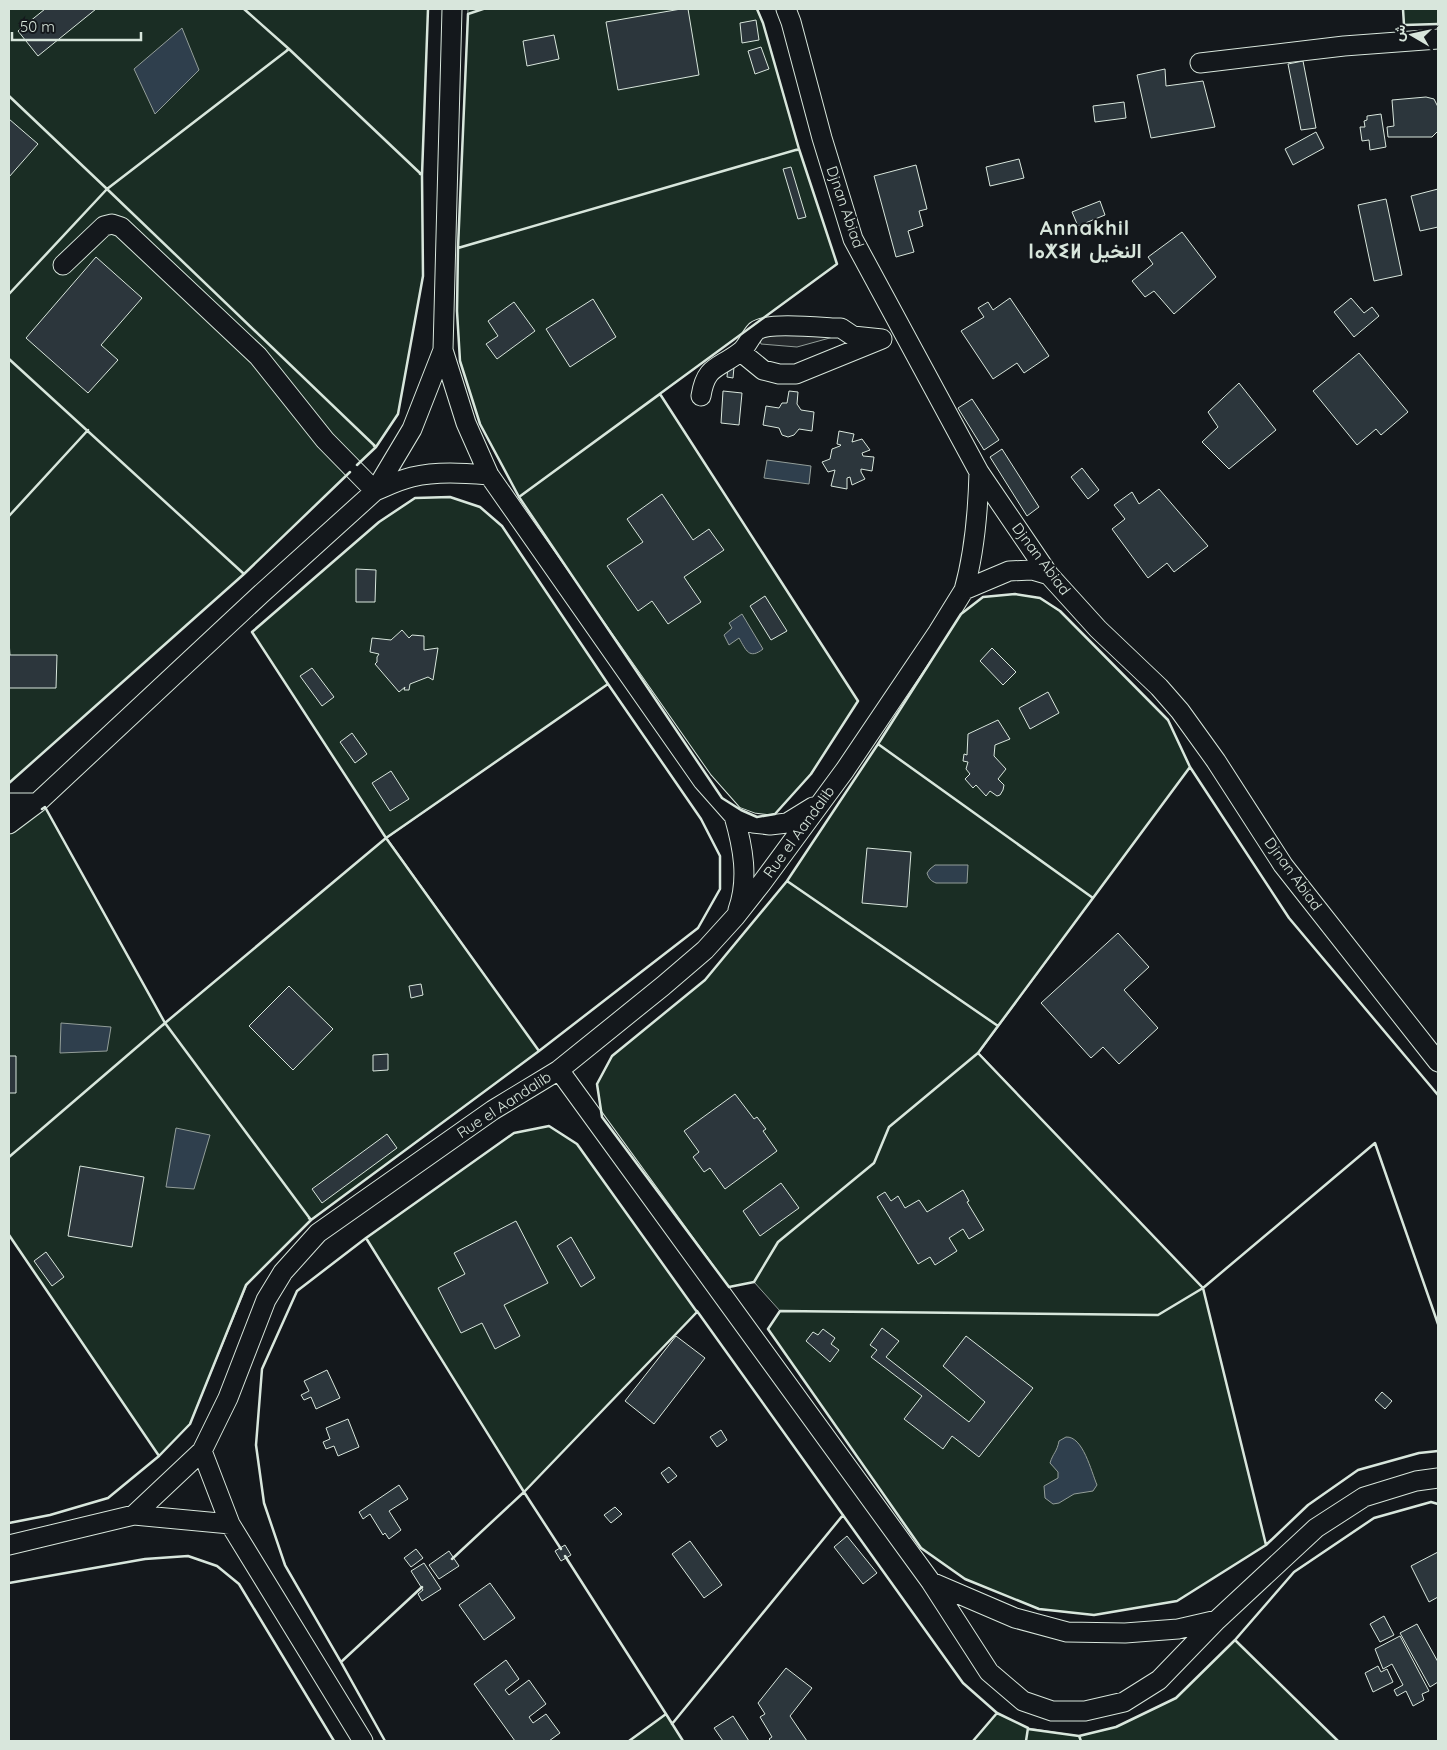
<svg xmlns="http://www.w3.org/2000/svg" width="1447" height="1750" viewBox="0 0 1447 1750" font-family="Quicksand,Vazirmatn,'Noto Sans Tifinagh',sans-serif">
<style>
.green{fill:#1a2d24;stroke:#939e99}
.parking{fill:#24282b;stroke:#939e99}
.water{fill:#2f3f4d;stroke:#939e99}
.building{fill:#2c363c;stroke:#d8e6dc}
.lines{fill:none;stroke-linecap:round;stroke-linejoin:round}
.minor-casing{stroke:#d8e6dc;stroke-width:21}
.minor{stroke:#14181c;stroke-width:19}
.wall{stroke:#d8e6dc;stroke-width:2.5}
.labels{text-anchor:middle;stroke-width:4;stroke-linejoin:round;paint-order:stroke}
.street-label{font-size:15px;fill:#d8e6dc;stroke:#14181c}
.district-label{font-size:20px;font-weight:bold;letter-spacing:1px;fill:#d8e6dc;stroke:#14181c}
</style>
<rect width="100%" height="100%" fill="#14181c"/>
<path class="green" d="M 9,9 L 428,9 L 422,175 L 423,276 L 398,414 L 376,447 L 244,574 L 9,783 Z
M 468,9 L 757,9 L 763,23 L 799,149 L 837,264 L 660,394 L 858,701 L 811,774 L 775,814 L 757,817 L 741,810 L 722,798 L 519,497 L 480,424 L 460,361 L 457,311 L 458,248 Z
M 1403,9 L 1438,9 L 1438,24 L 1404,25 Z
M 450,497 L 480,507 L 502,526 L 608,684 L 387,838 L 539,1051 L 311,1220 L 247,1285 L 190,1424 L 159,1456 L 9,1235 L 9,831 L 45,807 L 165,1023 L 386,838 L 252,632 L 379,522 L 415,498 Z
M 1015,594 L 1040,598 L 1060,611 L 1168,720 L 1190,767 L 979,1053 L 1203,1288 L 1266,1545 L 1177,1601 L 1094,1615 L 1039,1609 L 965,1579 L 921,1548 L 768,1329 L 780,1311 L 754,1282 L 729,1287 L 602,1117 L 597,1084 L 612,1056 L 705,980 L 787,881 L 878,744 L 961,614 L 983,597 Z
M 549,1126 L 577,1144 L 697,1312 L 524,1492 L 366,1238 L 514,1133 Z
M 1235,1640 L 1338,1741 L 973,1741 L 997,1713 L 1028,1728 L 1079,1736 L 1116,1727 L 1176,1698 Z
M 666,1714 L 683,1741 L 629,1741 Z"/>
<path class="parking" d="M 757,330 L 837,336 L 797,347 L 761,344 Z"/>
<path class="water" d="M 182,28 L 199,70 L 155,114 L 134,69 Z
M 767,460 L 811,466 L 809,484 L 764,478 Z
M 742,614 L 763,649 C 749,660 746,650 739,638 L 729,645 L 724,635 L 732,628 L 729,623 Z
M 935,865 L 968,865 L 967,883 L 936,883 C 931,881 929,879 927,873 L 930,869 Z
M 61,1023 L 111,1027 L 107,1051 L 60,1053 Z
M 176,1128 L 210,1135 L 194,1189 L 166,1187 Z
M 1066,1437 C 1083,1436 1091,1471 1097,1485 L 1093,1491 L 1074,1494 L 1059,1503 L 1053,1504 L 1045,1498 L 1044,1486 L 1058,1478 L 1058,1472 L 1050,1463 C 1053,1453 1057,1452 1059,1441 Z"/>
<path class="building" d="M 45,9 L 96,9 L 38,56 L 18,31 Z
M 681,9 L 688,9 L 699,75 L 618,90 L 606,22 Z
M 756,20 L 759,40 L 742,43 L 740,23 Z
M 554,35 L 559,59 L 527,66 L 523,41 Z
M 761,47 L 769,69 L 755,74 L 748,51 Z
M 1303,61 L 1316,128 L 1301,130 L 1288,64 Z
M 1165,69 L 1166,86 L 1203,81 L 1215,127 L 1151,138 L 1137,75 Z
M 1426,97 L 1434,99 L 1438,107 L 1438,131 L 1432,137 L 1388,137 L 1387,127 L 1394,126 L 1392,100 Z
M 1124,102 L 1126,118 L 1095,122 L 1093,106 Z
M 1381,114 L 1386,147 L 1370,150 L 1369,140 L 1362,141 L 1360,127 L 1365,127 L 1364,121 L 1367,120 L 1367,116 Z
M 9,119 L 38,144 L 9,177 Z
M 1316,132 L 1324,148 L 1293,165 L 1285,149 Z
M 1019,159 L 1024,178 L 990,186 L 986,167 Z
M 916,165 L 927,209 L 919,211 L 923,226 L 908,231 L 914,252 L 896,257 L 874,176 Z
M 791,167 L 806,217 L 798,219 L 783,169 Z
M 1438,189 L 1438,227 L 1420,231 L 1411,196 Z
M 1386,199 L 1402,275 L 1374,281 L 1358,205 Z
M 1100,201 L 1105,215 L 1078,226 L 1072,212 Z
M 1182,232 L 1216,277 L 1174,314 L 1154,291 L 1145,297 L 1132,281 L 1153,264 L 1148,257 Z
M 96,257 L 142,298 L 101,345 L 118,360 L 88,393 L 26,338 Z
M 1010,298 L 1049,356 L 1024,373 L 1017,363 L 993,379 L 961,331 L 984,317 L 978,308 L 988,302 L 993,310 Z
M 1351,298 L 1364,313 L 1372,307 L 1379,316 L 1354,337 L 1334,312 Z
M 593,299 L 616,337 L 570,367 L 546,329 Z
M 514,302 L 535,331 L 497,359 L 486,344 L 498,336 L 488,321 Z
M 1359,353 L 1408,412 L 1381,435 L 1376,429 L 1357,445 L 1313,391 Z
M 728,366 L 734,367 L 733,378 L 727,377 Z
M 1239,383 L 1276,430 L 1229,469 L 1202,442 L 1218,427 L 1208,412 Z
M 723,391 L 742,393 L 739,425 L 721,423 Z
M 789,391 L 798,392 L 797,404 L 801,410 L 814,412 L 812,431 L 799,429 L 794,435 L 788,437 L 782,435 L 779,428 L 763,425 L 766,406 L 779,408 L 782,403 L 787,403 Z
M 972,399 L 999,440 L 984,450 L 958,408 Z
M 839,431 L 854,434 L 852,442 L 862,439 L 870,450 L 862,453 L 863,456 L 874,457 L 872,471 L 861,469 L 861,472 L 865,479 L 852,485 L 850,477 L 847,478 L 847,489 L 831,486 L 835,470 L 828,472 L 822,462 L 830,459 L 832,449 L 840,446 L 841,445 L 837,444 Z
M 1002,449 L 1039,507 L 1027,516 L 990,457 Z
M 1082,468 L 1099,490 L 1088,499 L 1071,477 Z
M 1159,489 L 1208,546 L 1174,572 L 1167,563 L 1148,578 L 1112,529 L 1125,519 L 1114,505 L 1132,492 L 1139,504 Z
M 662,494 L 693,540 L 709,529 L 724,550 L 684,577 L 701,602 L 668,624 L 652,601 L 638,611 L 607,566 L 643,542 L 627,519 Z
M 356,569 L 376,570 L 375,602 L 356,602 Z
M 765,596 L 787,631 L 771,640 L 750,606 Z
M 402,630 L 409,638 L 412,635 L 424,636 L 424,650 L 438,648 L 433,680 L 428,677 L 410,684 L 409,690 L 404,690 L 405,687 L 399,692 L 375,664 L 377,662 L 377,657 L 379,654 L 370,652 L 372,638 L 391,640 Z
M 9,641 L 10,655 L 57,655 L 56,688 L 9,688 Z
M 992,648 L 1016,672 L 1003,685 L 980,661 Z
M 312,668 L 334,697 L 322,706 L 300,676 Z
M 1048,692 L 1059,713 L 1030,729 L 1019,708 Z
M 998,720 L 1010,739 L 995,745 L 994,756 L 1006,769 L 998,779 L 1004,785 L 1003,790 L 1000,795 L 997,796 L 990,791 L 986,796 L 976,785 L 973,788 L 965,779 L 970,774 L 966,769 L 968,762 L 963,761 L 964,754 L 967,755 L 968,734 Z
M 352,733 L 367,754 L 355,763 L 340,742 Z
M 391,771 L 409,799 L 390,811 L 372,783 Z
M 867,848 L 911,852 L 907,907 L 862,903 Z
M 1118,933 L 1149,967 L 1124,990 L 1158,1028 L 1119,1064 L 1103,1047 L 1091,1058 L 1041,1003 Z
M 421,984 L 423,995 L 411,998 L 409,986 Z
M 289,986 L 333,1029 L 293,1070 L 249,1026 Z
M 388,1054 L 388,1070 L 373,1071 L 373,1055 Z
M 9,1056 L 16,1056 L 16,1093 L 9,1093 Z
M 735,1094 L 754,1119 L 757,1117 L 766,1129 L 763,1131 L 777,1151 L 725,1189 L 710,1168 L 704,1172 L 693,1157 L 699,1152 L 684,1131 Z
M 387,1134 L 397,1148 L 322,1203 L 312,1189 Z
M 80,1166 L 144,1177 L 132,1247 L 68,1236 Z
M 781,1183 L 799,1208 L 760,1236 L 743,1211 Z
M 963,1190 L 969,1201 L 967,1202 L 984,1230 L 969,1239 L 963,1229 L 949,1238 L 957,1251 L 935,1265 L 930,1257 L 918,1264 L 877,1197 L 885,1192 L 891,1201 L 898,1196 L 905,1208 L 919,1200 L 927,1212 Z
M 516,1221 L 548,1283 L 504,1305 L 520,1336 L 495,1349 L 482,1323 L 461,1333 L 438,1288 L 465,1274 L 454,1253 Z
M 571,1237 L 595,1278 L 581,1287 L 557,1246 Z
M 46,1252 L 64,1277 L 52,1286 L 34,1261 Z
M 882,1328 L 899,1341 L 886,1357 L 969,1422 L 985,1402 L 943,1366 L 966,1336 L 1033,1388 L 979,1457 L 952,1436 L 943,1449 L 904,1419 L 922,1396 L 871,1357 L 877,1350 L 870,1345 Z
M 823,1329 L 835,1338 L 831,1344 L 839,1350 L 830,1362 L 806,1341 L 813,1332 L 818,1335 Z
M 676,1336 L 705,1358 L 654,1424 L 625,1401 Z
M 327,1370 L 340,1398 L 316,1409 L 311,1397 L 304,1400 L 301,1395 L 309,1391 L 304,1381 Z
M 1382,1392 L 1392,1401 L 1385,1409 L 1375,1400 Z
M 348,1419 L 359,1447 L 338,1456 L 334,1446 L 326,1449 L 323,1442 L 330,1439 L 326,1428 Z
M 721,1430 L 727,1440 L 717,1447 L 710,1437 Z
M 669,1467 L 677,1476 L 668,1483 L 661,1473 Z
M 399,1485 L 408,1499 L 389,1511 L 401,1530 L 389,1539 L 385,1533 L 383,1535 L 370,1514 L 363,1519 L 359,1512 Z
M 615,1507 L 622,1514 L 611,1523 L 604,1515 Z
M 847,1536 L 877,1573 L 863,1584 L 834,1547 Z
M 690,1541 L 722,1585 L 704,1598 L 672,1554 Z
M 565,1545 L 571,1555 L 561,1561 L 555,1551 Z
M 416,1549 L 423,1558 L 411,1567 L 404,1558 Z
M 449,1551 L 459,1566 L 439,1579 L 429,1565 Z
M 1438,1552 L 1438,1597 L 1429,1602 L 1411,1566 Z
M 424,1563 L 441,1589 L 422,1601 L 418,1594 L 423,1590 L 411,1571 Z
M 490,1583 L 515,1618 L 484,1640 L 459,1605 Z
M 1384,1616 L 1394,1635 L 1380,1642 L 1370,1624 Z
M 1417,1624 L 1438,1662 L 1438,1682 L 1430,1687 L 1400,1633 Z
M 1400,1636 L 1429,1691 L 1422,1694 L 1424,1700 L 1413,1706 L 1406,1691 L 1397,1696 L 1394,1690 L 1403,1685 L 1392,1664 L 1383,1669 L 1375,1649 Z
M 506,1660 L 519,1679 L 505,1690 L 509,1695 L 529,1680 L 546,1704 L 529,1717 L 533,1723 L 546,1714 L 560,1733 L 549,1741 L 515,1741 L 474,1684 Z
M 1378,1666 L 1381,1672 L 1387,1669 L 1393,1682 L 1373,1692 L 1365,1673 Z
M 786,1668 L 812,1688 L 790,1716 L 807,1741 L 771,1741 L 769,1739 L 772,1737 L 760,1717 L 765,1714 L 758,1703 Z
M 733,1716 L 749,1741 L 723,1741 L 714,1728 Z"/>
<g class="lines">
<defs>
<path id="minor" d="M 452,9 L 443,350 L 466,423 L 489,475 L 703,781 L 734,816 L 753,823 L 770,825 L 787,823 L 813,807
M 786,9 L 791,22 L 822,138 L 853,239 L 979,472 L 1049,575 L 1098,629 L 1159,687 L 1180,711 L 1216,761 L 1283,865 L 1438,1062
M 1200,63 L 1344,46 L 1438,39
M 63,265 L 104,226 L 112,224 L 121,227 L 258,356 L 325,440 L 375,491 C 387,486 399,480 412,477 C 437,471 463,473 489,475
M 701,396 C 706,365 718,369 740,352 C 747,347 750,337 756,331 C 767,322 817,327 832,328 L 841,328 L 853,336 L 882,339 L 796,374 L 779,374 L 763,370 L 741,352
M 964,590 C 975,551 978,512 979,472
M 9,803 L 37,803
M 734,816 C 743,847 749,879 738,910
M 9,824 L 37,803 L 261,594 L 375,491 L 412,429 L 443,350
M 559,1070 L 931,1582 L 989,1672 L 1023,1701 L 1052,1711 L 1085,1711 L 1124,1702 L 1159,1680 L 1217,1620 L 1316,1528 L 1364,1497 L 1416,1481 L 1438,1478
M 202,1451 L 230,1524 L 363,1741
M 134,1515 L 230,1524
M 9,1545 L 134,1515 L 202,1451 L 228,1398 L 266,1300 L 283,1272 L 318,1233 L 493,1110 L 559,1070 L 663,986 L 705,950 L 735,917 L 761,884 L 845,770 L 938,632 L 964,590 L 1009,571 L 1032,570 L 1049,575
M 931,1582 L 1015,1618 L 1067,1632 L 1125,1633 L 1178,1629 L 1217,1620"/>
</defs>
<use href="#minor" class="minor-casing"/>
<use href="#minor" class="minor"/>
<path class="wall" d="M 244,9 L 289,49 L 287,50
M 757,9 L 763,23 L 799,149 L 797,150
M 1403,9 L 1404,25 L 1438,24
M 289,49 L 422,175 L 423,276 L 398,414 L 376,447 L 107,189 Z
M 9,96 L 107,189
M 799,149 L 837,264 L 519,497 L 480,424 L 460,361 L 457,311 L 458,248 Z
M 420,174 L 422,175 L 428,9
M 458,248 L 468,14 L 483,9
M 9,294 L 107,189 L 108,190
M 9,359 L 244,574 L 350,472
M 660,394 L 858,701 L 811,774 L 775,814 L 757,817 L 741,810 L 722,798 L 519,497 Z
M 357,465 L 376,447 L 374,446
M 450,497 L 480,507 L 502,526 L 608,684 L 386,838 L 252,632 L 379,522 L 415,498 Z
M 9,516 L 88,430
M 1015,594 L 1040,598 L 1060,611 L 1168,720 L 1190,767 L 1093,898 L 878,744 L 961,614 L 983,597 Z
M 878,744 L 1093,898 L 998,1026 L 787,881 Z
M 9,783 L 244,574 L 243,573
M 42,809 L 45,807 L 165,1023 L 163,1025
M 787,881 L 998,1026 L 978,1053 L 889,1127 L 874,1163 L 778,1242 L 754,1282 L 729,1287 L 602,1117 L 597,1084 L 612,1056 L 705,980 Z
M 539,1051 L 386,838 L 165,1023 L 311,1220 L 539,1051 L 698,928 L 720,889 L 720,856 L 701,819 L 608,684
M 1438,1095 L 1289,918 L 1190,767 L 978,1053 L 1203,1288 L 1375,1143 L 1438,1324
M 9,1157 L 165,1023
M 9,1235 L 159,1456 L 190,1424 L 246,1285 L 311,1220 L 309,1218
M 366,1238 L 524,1492 L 697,1312 L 577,1144 L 549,1126 L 514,1133 L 366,1238 L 297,1291 L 262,1369 L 256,1445 L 264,1503 L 285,1565 L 341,1662 L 385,1741
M 1203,1288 L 1266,1545 L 1177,1601 L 1094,1615 L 1039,1609 L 965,1579 L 921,1548 L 768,1329 L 780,1311 L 1158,1315 Z
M 697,1311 L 963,1683 L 997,1713 L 1028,1728 L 1026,1741
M 9,1523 L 50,1515 L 108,1498 L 159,1456
M 1266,1545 L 1308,1505 L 1358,1470 L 1419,1453 L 1438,1451
M 565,1556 L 666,1714
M 452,1559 L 524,1492 L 561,1549
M 9,1583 L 145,1559 L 188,1556 L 217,1566 L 239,1584 L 334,1741
M 1235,1640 L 1294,1572 L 1374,1518 L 1431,1502 L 1438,1504
M 341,1662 L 422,1587
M 672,1724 L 843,1515
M 1028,1729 L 1079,1736 L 1080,1738
M 629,1741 L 666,1714 L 683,1741
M 973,1741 L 997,1713
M 1081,1741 L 1079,1736 L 1116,1727 L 1176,1698 L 1235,1640 L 1338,1741"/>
</g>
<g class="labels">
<g class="street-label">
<text transform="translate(845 207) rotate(71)" y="5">Djnan Abiad</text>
<text transform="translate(1041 559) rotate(53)" y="5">Djnan Abiad</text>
<text transform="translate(799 832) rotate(-54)" y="5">Rue el Aandalib</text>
<text transform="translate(1293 874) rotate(54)" y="5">Djnan Abiad</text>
<text transform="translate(504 1105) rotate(-33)" y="5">Rue el Aandalib</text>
</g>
<g class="district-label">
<text x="1085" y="235">Annakhil<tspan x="1085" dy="23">ⵏⴰⵅⵉⵍ النخيل</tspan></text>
</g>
</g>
<rect width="1447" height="1750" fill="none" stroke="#d8e6dc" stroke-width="20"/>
<g transform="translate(1412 35) rotate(279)" stroke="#14181c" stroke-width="4" paint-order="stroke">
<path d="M0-4L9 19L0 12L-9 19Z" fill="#d8e6dc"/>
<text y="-8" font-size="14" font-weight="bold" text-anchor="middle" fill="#d8e6dc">ش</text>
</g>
<path d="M12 32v8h129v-8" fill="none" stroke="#d8e6dc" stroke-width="2.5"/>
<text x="20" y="32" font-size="15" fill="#d8e6dc" stroke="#14181c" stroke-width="4" paint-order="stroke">50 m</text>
</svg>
